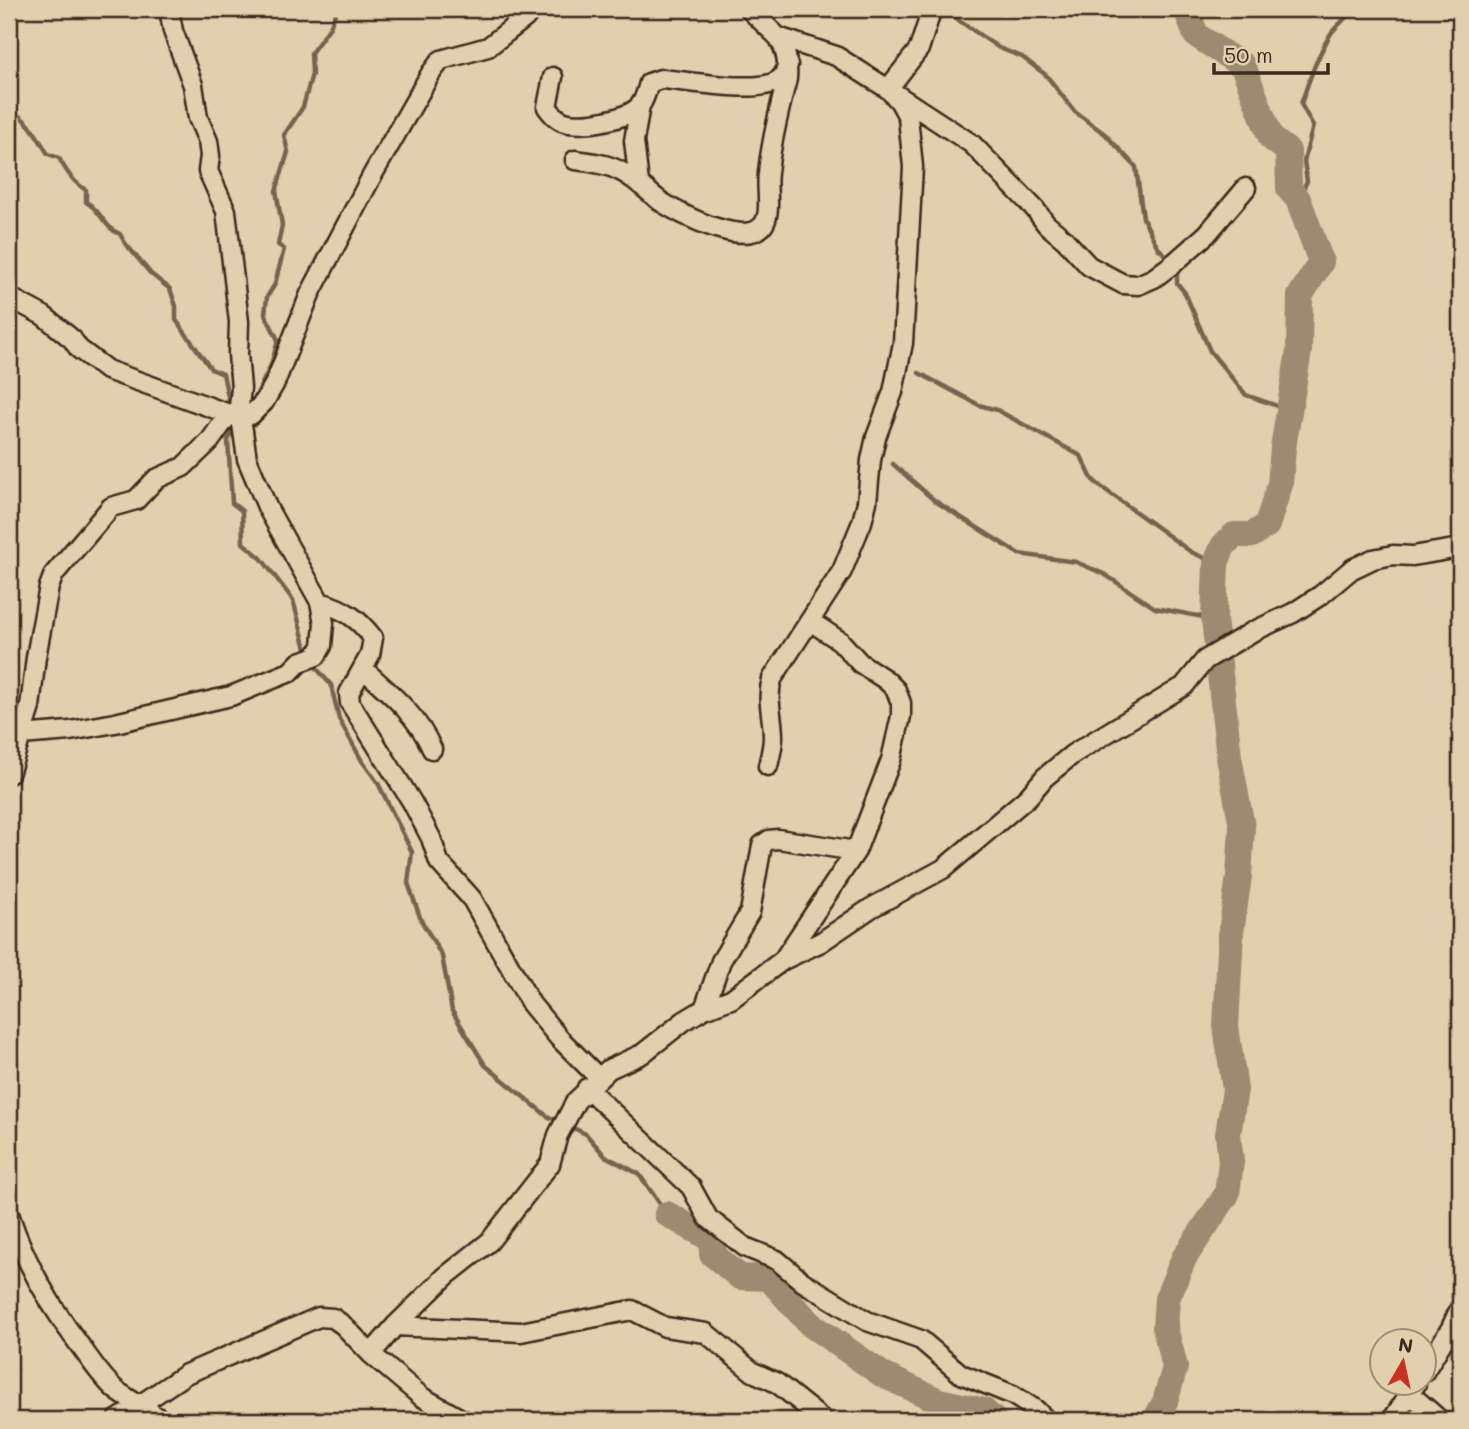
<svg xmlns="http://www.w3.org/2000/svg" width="1469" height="1429" viewBox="0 0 1469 1429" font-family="Mali,sans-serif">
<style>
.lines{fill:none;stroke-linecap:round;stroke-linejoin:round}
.stream{stroke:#756450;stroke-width:4.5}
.river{stroke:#9c8a71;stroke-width:26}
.minor-casing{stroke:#3b2a1e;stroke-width:23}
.minor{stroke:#e2cfad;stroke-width:18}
</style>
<rect width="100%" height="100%" fill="#e2cfad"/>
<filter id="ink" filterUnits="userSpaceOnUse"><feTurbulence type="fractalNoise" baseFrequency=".0143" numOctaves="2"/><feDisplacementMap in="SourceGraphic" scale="14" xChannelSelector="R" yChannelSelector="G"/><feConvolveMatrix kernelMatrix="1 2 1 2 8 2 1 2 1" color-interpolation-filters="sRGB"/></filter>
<g filter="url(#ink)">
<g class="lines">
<path class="stream" d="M 942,9 L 999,48 L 1022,57 L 1046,75 L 1075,112 L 1105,134 L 1136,167 L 1143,218 L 1158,248 L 1171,260
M 9,110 C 30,120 36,135 48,154 L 59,158 C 66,171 73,182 86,190 L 86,202 C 101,210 104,228 120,234 L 125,243 L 151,274 L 170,289 L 176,306 L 176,320 L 211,369 L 223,374 L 229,401 L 233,406
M 1298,199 L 1307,181 L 1304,161 L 1313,126 L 1301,104 C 1309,80 1317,57 1330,35 C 1336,25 1347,20 1351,9
M 1177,267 L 1177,283 L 1185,293 L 1210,351 L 1246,395 L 1289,410
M 919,373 L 979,405 L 997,410 L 1081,456 L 1092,479 L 1100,486 L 1191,552 L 1216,563
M 253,402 L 271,365 L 278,340 L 265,314 L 267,297 L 275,284 L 284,249 L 278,245 L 282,225 L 276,191 L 288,152 L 284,135 L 303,107 L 312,74 L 311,53 L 330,27 L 337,9
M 237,424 L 228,440 L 232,503 L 242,511 L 243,543 L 261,558 L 293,600 L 308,656
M 893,464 L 935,501 L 1019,554 L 1076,562 L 1104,574 L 1155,608 L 1214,619
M 312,663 L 331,685 L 339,719 L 362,761 L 378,783 L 412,852 L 408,883 L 421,920 L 442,956 L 452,1011 L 485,1065 L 547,1116 L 559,1122
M 567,1125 L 586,1134 L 605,1156 L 639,1174 L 667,1214"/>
<path class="river" d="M 667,1214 L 714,1241 L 712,1254 L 740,1277 L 769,1278 L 810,1324 L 883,1375 L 939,1401 L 984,1411 L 994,1420
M 1155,1420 L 1165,1402 L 1175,1367 L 1165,1328 L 1167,1299 L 1184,1258 L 1227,1194 L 1231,1162 L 1228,1134 L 1235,1090 L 1226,1026 L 1231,932 L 1239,876 L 1242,827 L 1229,757 L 1214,619 L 1216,563 L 1223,546 L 1234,535 L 1252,535 L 1267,525 L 1280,484 L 1283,448 L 1299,351 L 1300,296 L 1321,262 L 1298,199 L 1289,189 L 1288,151 L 1271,138 L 1243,66 L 1196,35 L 1186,9"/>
<defs>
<path id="minor" d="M 749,9 L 778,37 L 836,56 L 888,89 L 900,102 L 908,117 L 913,167 L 903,343 L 893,392 L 876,437 L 871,460 L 867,502 L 862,522 L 842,571 L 772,679 C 766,700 773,716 773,737 C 773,747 770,757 768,766
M 932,9 L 919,49 L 888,89 L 972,144 L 1035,209 L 1046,224 L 1065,240 L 1089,266 L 1123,284 L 1138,285 L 1154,278 L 1174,263 L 1207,234 L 1246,188
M 553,77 L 547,107 C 553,115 559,122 569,123 C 586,126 631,119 641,104 C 645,98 647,90 649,83 L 661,79 C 688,81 753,93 775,82 C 783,79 785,72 788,65
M 575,160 C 591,162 608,164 622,172 C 636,179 647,191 660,201 C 679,214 759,256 767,216 C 770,203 766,187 768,173 C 771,142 779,110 787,79 C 788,63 787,51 778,37
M 639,183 L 634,141 L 640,105
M 9,297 L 44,316 L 72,339 L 79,349 L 107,370 L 229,414 L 251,415 L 264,402 L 275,383 L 310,294 L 373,174 L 431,73 L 441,60 L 488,47 L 525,18 L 532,9
M 320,602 C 344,609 358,618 373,638 L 370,655 L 349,693 L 350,703 L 412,802 L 431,838 L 439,862 L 472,899 L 531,1004 L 559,1038 L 598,1077
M 363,669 C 390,693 417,715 432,749
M 21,735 L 70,731 L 115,723 L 231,696 L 290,672 L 300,662 L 316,656 L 322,646 L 324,623 L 320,602 L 268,509 L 247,459 L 242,424 L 238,416 L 241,388 L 238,354 L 239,322 L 226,211 L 208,171 L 210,156 L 208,141 L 198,118 L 193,85 L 173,31 L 169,9
M 9,774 L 30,707 L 36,657 L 49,587 L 54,574 L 111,507 L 136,500 L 156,479 L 183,467 L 210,441 L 229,414
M 783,960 L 856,851 L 891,760 L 901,716 L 901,703 L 896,690 L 886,680 L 860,663 L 840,641 L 810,621
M 704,1009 L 721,961 L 750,912 L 762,845 L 769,840 L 778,839 L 856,851
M 587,1088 L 691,1187 L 708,1218 L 745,1247 L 777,1260 L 803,1282 L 867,1321 L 921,1340 L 961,1374 L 1013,1395 L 1036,1410 L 1046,1420
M 9,1214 C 25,1263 50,1306 81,1347 C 92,1362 102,1378 116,1390 C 130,1401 147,1408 161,1420
M 395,1326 L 521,1332 L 632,1310 L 665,1327 L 706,1333 L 753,1372 L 777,1383 L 823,1420
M 371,1354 L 395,1326 L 446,1276 L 489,1242 L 550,1164 L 558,1135 L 576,1101 L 609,1069 L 642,1054 L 684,1021 L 704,1009 L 731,999 L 783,960 L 821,942 L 871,908 L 943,869 L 1028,797 L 1045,777 L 1073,754 L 1184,686 L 1205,660 L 1252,632 L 1293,613 L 1321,595 L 1352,569 L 1373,559 L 1393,555 L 1413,556 L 1460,548
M 1424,1372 L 1451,1328 L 1460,1308
M 1410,1394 L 1440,1420
M 117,1420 L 186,1374 L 319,1317 L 333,1318 L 343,1325 L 371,1354 L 422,1397 L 463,1420
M 1392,1420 L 1416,1384"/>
</defs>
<use href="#minor" class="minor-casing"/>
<use href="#minor" class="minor"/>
</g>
</g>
<rect width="1469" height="1429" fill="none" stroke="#e2cfad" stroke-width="35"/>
<rect x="18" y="18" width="1434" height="1394" fill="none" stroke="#3b2a1e" stroke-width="2.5" filter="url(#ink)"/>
<g transform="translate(1403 1362) rotate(9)"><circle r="33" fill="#e2cfad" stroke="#9f8d74" stroke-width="2"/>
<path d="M0-5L12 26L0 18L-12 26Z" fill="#c8321e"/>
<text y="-10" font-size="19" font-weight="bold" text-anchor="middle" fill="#3b2a1e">N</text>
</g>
<path d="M1214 63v10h114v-10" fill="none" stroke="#3b2a1e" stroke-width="3.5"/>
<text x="1224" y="63" font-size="21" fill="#3b2a1e" stroke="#e2cfad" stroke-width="5" paint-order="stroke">50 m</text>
</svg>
